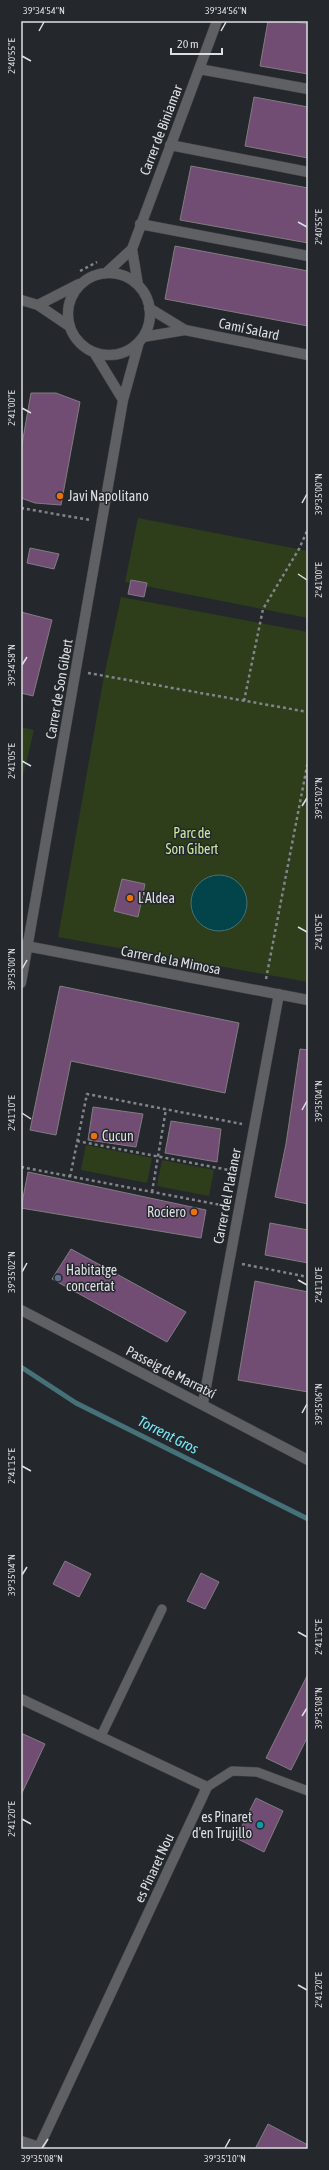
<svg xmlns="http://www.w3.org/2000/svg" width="329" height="2170" viewBox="0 0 329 2170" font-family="'Asap Condensed',sans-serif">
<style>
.green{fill:#2e3d1a}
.water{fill:#03444a;stroke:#447278}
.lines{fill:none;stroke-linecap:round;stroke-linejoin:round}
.stream{stroke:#447278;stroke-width:5}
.building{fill:#724d73;stroke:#817c81}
.service-casing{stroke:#41454a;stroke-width:10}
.minor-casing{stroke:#41454a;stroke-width:11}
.path{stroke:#828589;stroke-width:2.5;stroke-dasharray:3 3;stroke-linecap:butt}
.service{stroke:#5e6063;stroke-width:9}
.minor{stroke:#5e6063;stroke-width:10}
.ticks{fill:none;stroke:#dcdfe2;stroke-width:1.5}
.food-dot{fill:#e8710a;stroke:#24282d;stroke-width:1.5}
.service-dot{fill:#5c6f8a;stroke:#24282d;stroke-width:1.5}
.culture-dot{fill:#0f9aa8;stroke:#24282d;stroke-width:1.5}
.labels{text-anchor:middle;stroke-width:3;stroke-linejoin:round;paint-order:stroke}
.street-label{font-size:14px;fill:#dcdfe2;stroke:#24282d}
.poi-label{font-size:14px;fill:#dcdfe2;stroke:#24282d;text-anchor:start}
.park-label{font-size:14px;fill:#c8eaa0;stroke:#24282d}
.water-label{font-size:15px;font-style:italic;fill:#75e6f3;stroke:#24282d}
.neatline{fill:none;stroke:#dcdfe2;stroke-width:1.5}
.ticks-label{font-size:10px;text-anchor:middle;fill:#dcdfe2}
</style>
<rect width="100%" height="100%" fill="#24282d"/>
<path class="green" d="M 138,518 L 308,551 L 308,618 L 125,582 Z
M 121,597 L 308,632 L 308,982 L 58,937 L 104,676 Z
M 21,727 L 34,730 L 21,784 Z
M 86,1145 L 152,1158 L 147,1183 L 81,1170 Z
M 162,1160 L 214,1170 L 209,1196 L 157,1186 Z"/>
<path class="water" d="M191 903a28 28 0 1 1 56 0a28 28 0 1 1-56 0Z"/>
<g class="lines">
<path class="stream" d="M 21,1367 L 76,1403 L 308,1519"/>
</g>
<path class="building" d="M 268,21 L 290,21 L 308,24 L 308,74 L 260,66 Z
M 254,97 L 308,107 L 308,158 L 245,146 Z
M 191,166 L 308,188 L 308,243 L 180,220 Z
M 175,246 L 308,271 L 308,326 L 165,299 Z
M 31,393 L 56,393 L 80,402 L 61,505 L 35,503 L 21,498 L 21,450 Z
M 30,548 L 59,554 L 54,569 L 27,563 Z
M 131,580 L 147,583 L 144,597 L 128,594 Z
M 21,612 L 52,620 L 33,696 L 21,693 Z
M 122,879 L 145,884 L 138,917 L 114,911 Z
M 60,986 L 239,1023 L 225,1093 L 71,1061 L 56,1135 L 30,1130 Z
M 300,1049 L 308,1050 L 308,1204 L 275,1197 L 286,1144 Z
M 93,1107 L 143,1114 L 136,1147 L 88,1140 Z
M 171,1121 L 221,1129 L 217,1162 L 165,1153 Z
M 28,1172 L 206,1210 L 201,1238 L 21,1208 Z
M 270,1223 L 308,1230 L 308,1263 L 265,1255 Z
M 71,1249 L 186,1312 L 167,1342 L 52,1279 Z
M 255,1281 L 308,1292 L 308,1392 L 238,1380 Z
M 65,1561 L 91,1574 L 79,1597 L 53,1584 Z
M 201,1573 L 219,1582 L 205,1609 L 187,1601 Z
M 308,1674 L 308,1736 L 291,1770 L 266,1758 Z
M 21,1733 L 45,1744 L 21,1795 Z
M 256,1798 L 283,1811 L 264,1852 L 236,1838 Z
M 268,2124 L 308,2145 L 308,2149 L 255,2149 Z"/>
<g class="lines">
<defs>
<path id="service" d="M 101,1736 L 162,1609
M 207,1787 L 232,1771 L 257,1772 L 308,1791"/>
<path id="minor" d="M 199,69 L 308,89
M 170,145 L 308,172
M 140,224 L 308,256
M68 314a41 41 0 1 1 82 0a41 41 0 1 1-82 0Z
M 106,273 L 132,249
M 138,285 L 132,249 L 217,21
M 21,300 L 38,305 L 69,326
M 38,305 L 79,284
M 149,308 L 185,330 L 308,355
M 143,337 L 185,330
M 95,354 L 123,400
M 21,945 L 308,1000
M 21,983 L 123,400 L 139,342
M 21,1310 L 308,1460
M 203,1403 L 279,994
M 21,1699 L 207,1787 L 39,2147 L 21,2141"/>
</defs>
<use href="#service" class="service-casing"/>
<use href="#minor" class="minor-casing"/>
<path class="path" d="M 80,271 L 97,262
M 21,508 L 90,520
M 88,673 L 308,712
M 244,701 L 263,609 L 299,549 L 308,529
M 266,979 L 308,761
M 77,1141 L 234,1171
M 21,1167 L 226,1206
M 70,1177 L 87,1094 L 242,1124
M 152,1192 L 166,1109
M 242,1264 L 308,1277"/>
<use href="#service" class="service"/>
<use href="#minor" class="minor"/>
</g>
<path class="ticks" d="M 39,31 L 44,22M 221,31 L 226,22M 22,56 L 31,61M 298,222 L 307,227M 22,408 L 31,413M 302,503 L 307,494M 298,574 L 307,580M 22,665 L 27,657M 22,761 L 31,766M 302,806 L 307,798M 298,927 L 307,932M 22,969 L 27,960M 302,1110 L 307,1101M 22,1113 L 31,1119M 22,1272 L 27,1263M 298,1280 L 307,1285M 302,1413 L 307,1404M 22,1466 L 31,1471M 22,1575 L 27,1567M 298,1632 L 307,1637M 302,1716 L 307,1708M 22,1819 L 31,1824M 298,1985 L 307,1990M 42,2148 L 48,2139M 225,2148 L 230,2139"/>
<g class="food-dot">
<circle cx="60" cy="496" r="4"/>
<circle cx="130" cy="898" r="4"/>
<circle cx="94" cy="1136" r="4"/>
<circle cx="194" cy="1212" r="4"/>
</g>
<circle class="service-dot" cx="58" cy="1278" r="4"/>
<circle class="culture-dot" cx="260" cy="1825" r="4"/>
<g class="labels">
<g class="street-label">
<text transform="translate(161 130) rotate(-69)" y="5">Carrer de Biniamar</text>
<text transform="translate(249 329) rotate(12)" y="5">Camí Salard</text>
<text transform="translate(59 689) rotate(-80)" y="5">Carrer de Son Gibert</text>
<text transform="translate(171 960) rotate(11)" y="5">Carrer de la Mimosa</text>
<text transform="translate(227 1196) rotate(-79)" y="5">Carrer del Plataner</text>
<text transform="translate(171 1372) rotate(27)" y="5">Passeig de Marratxí</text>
<text transform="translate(154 1868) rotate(-65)" y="5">es Pinaret Nou</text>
</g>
<g class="poi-label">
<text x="68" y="501">Javi Napolitano</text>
<text x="138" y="903">L'Aldea</text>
<text x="102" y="1141">Cucun</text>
<text x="186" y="1217" text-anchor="end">Rociero</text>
<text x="66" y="1275">Habitatge<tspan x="66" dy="16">concertat</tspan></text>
<text x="252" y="1822" text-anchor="end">es Pinaret<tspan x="252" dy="16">d'en Trujillo</tspan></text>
</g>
<g class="park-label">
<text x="192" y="838">Parc de<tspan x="192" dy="16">Son Gibert</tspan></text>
</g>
<g class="water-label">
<text transform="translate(168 1435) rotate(27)" y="5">Torrent Gros</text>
</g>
</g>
<rect width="329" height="2170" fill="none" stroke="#24282d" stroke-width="44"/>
<path d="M171 48v6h51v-6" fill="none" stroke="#dcdfe2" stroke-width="2"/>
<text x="177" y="48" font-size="12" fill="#dcdfe2" stroke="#24282d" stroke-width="3" paint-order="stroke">20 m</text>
<rect x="22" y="22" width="285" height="2126" class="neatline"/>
<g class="ticks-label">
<text x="44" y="14">39°34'54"N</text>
<text x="226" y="14">39°34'56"N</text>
<text transform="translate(11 56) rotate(-90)" y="4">2°40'55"E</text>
<text transform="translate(318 227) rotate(-90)" y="4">2°40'55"E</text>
<text transform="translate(11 408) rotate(-90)" y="4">2°41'00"E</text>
<text transform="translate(318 494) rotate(-90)" y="4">39°35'00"N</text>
<text transform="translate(318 580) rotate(-90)" y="4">2°41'00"E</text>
<text transform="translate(11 665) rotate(-90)" y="4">39°34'58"N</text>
<text transform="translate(11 761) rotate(-90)" y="4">2°41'05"E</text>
<text transform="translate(318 798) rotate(-90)" y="4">39°35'02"N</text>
<text transform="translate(318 932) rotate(-90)" y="4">2°41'05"E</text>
<text transform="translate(11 969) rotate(-90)" y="4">39°35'00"N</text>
<text transform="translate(318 1101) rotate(-90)" y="4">39°35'04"N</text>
<text transform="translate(11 1113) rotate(-90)" y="4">2°41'10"E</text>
<text transform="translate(11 1272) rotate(-90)" y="4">39°35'02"N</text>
<text transform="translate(318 1285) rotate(-90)" y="4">2°41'10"E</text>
<text transform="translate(318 1404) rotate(-90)" y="4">39°35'06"N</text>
<text transform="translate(11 1466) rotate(-90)" y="4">2°41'15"E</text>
<text transform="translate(11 1575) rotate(-90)" y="4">39°35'04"N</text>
<text transform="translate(318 1637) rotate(-90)" y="4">2°41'15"E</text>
<text transform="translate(318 1708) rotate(-90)" y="4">39°35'08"N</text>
<text transform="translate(11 1819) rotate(-90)" y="4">2°41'20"E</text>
<text transform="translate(318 1990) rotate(-90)" y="4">2°41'20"E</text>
<text x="42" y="2162">39°35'08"N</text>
<text x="225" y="2162">39°35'10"N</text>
</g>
</svg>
